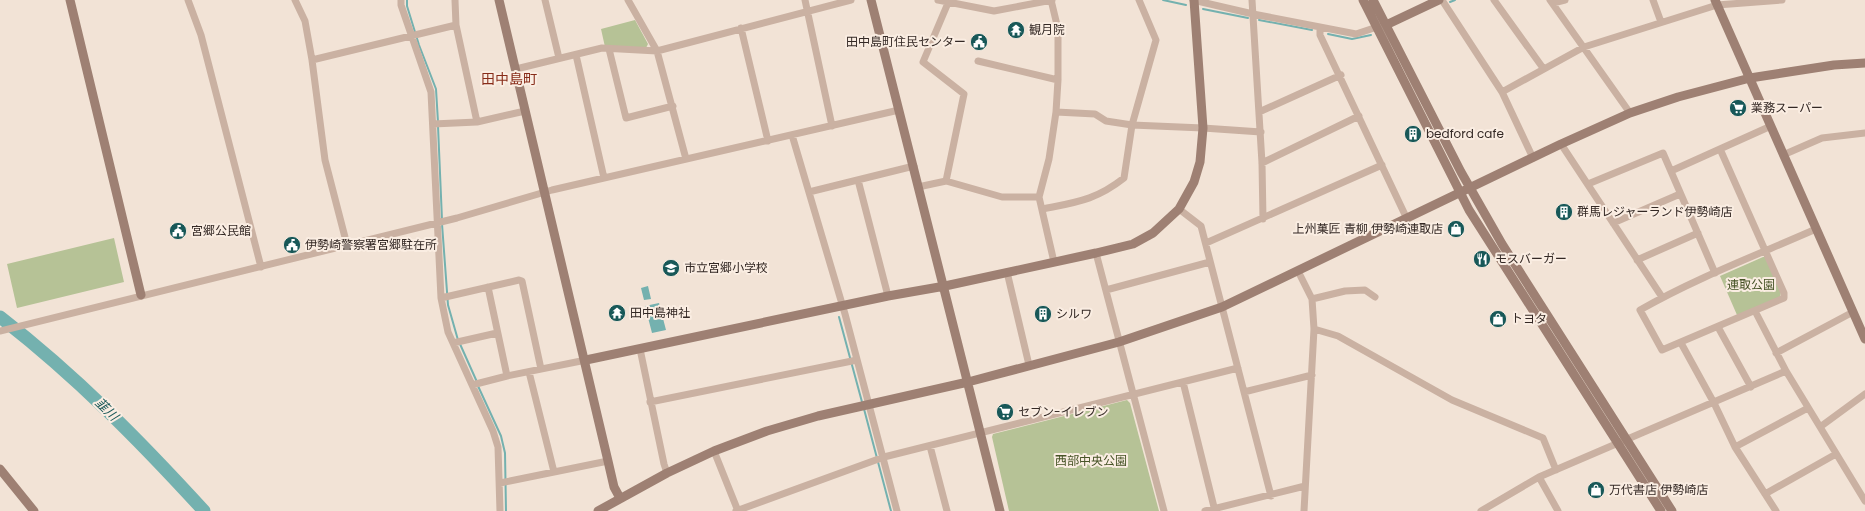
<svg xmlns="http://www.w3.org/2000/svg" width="1865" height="511" viewBox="0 0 1865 511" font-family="Poppins,'Noto Sans JP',sans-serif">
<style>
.green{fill:#b6c296}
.water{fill:#74b1af}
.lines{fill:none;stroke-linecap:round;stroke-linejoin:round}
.stream{stroke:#74b1af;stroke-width:2}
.river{stroke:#74b1af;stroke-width:13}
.street{stroke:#cab1a2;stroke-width:7}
.secondary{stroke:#9e8073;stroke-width:9}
.labels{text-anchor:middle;stroke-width:4;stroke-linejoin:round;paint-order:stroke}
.poi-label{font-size:12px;fill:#342925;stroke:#faede2;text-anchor:start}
.park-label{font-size:12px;fill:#475427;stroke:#faede2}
.water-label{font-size:13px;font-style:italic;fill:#185858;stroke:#faede2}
.quarter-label{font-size:14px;fill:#882c19;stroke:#faede2}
</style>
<rect width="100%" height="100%" fill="#f2e3d6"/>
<path class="green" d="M 635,20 L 648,44 L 646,48 L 605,47 L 601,29 Z
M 114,238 L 124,282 L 17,308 L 7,264 Z
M 1763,257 L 1766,257 L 1781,292 L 1780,297 L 1737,315 L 1720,276 Z
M 1127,400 L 1130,403 L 1159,511 L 1009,511 L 992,437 L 993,434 Z"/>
<path class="water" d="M 648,286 L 651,299 L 644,300 L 641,288 Z
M 659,303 L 666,330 L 652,333 L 645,306 Z"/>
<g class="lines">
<path class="stream" d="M 407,0 L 407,6 L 419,45 L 436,89 L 438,122
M 1163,0 L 1186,5
M 1450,2 L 1455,0
M 1203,9 L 1248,18
M 1259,20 L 1312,30
M 1328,34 L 1352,39 L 1371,35
M 438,126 L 442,220
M 442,224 L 448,305 L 458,340
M 839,317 L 862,402
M 460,344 L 477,382
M 478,386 L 501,436 L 505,453 L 506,511
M 864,409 L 891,511"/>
<path class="river" d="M 0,317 C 76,376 139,440 204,511"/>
<path class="street" d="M 188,0 L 201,35 L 261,267
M 295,0 L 305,21 L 312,60 L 325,160 L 347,245
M 401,0 L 401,5 L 431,92 L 441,298 L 448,332 L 493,431 L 498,447 L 500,511
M 455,0 L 456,25 L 477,122
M 545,0 L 559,58
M 628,0 L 657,51 L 686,159
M 805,0 L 832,126
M 938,0 L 994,11 L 1052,0
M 1051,0 L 1058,29 L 1058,80 L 1056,112 L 1049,159 L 1039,197 L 1054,262
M 1193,0 L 1253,14 L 1356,34 L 1377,27
M 1252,0 L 1262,163 L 1263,219
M 1442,0 L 1502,92 L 1533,158
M 1494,0 L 1543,68
M 1550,0 L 1630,113
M 1653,0 L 1661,22
M 1553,3 L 1565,0
M 1320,27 L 1320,35 L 1407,219
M 741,28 L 768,141
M 609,49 L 626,118 L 673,106
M 576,55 L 604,178
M 312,60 L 456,25
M 978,61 L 1058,80
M 516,69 L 602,48 L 657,51 L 851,0
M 1502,92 L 1584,47 L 1717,5 L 1782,0
M 1056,112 L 1095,114 L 1106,121 L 1132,125 L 1203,128 L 1261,132
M 1259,112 L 1341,75
M 433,124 L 477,122 L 525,111
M 792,135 L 845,314 L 897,511
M 1561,144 L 1662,297
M 1720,149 L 1784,293 L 1784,298 L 1662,350 L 1640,310 C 1696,278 1757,255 1816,229
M 1783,155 L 1822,138 L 1865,133
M 1262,163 L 1359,116
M 1671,171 L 1771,126
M 858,180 L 888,296
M 946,181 L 964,94 L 923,62 L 948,3 L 948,0
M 1588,184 L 1663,153 L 1715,273
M 918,187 L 946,181 L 1002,197 L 1039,197
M 809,192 L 914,166
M 1043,209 C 1077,202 1096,200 1124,178 L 1132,125 L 1156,40 L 1139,0
M 1179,209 L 1201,226 L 1271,496
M 1613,223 L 1680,194
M 1206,243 L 1382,165
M 1096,253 L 1164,511
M 1637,260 L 1698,233
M 1298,271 L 1312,299 L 1314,329 L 1304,511
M 1007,272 L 1029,365
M 488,287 L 507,376
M 1106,290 L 1210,262
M 441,298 L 519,280 L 522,281 L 541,369
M 1312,299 L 1345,291 L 1365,290 L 1375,297
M 1755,311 L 1786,371 L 1865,501
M 1718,327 L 1751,387
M 1314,329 L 1338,336 L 1452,400 L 1543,438 L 1556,470
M 0,331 L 457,218 L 552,190 L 899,110
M 453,343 L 497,333
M 1681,343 L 1714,403 L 1735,447 L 1776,511
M 640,349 L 664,464 L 667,473
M 1776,353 L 1853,312
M 529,372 L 554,472
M 1183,382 L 1215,511
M 472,385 L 507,376 L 586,360
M 1244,392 L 1312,375
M 650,402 L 857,360
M 1820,427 L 1865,394
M 930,446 L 947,511
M 1735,447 L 1808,408
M 714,451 L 738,511
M 1539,477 L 1558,511
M 500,483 L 608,461
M 1765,494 L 1836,454
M 736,511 L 884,457 L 1238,368
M 1205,511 L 1305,486
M 1481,511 L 1539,477 L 1786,371"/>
<path class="secondary" d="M 70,0 L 141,295
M 499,0 L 608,461 L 614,487 L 620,498
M 871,0 L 1000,511
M 1363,0 L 1469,210 L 1661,511
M 1373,0 L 1461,172 L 1502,244 L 1672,511
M 1715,0 L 1865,339
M 1386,25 L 1439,0
M 586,360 L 888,296 L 945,286 L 1096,253 L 1133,244 L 1153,233 L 1179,209 L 1194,182 L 1200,162 L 1203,128 L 1194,0
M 0,469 L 34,511
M 598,511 L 667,473 L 714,451 L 767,431 L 818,416 L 968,382 L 1119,342 L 1222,307 L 1561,144 L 1630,113 L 1678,97 L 1750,78 L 1834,65 L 1865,63"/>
</g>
<defs>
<symbol id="temple-disc" viewBox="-11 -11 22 22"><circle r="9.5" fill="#185858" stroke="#faede2"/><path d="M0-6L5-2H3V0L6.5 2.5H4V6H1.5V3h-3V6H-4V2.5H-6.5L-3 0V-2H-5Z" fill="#fff"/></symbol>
<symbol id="civic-disc" viewBox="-11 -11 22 22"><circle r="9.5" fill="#185858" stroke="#faede2"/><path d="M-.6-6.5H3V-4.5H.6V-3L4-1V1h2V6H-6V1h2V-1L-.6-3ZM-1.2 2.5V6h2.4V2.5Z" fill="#fff"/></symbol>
<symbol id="supermarket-disc" viewBox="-11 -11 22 22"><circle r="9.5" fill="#185858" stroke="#faede2"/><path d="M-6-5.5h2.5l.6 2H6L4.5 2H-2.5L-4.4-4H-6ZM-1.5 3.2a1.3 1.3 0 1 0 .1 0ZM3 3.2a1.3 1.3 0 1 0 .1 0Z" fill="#fff"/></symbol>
<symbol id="building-disc" viewBox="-11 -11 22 22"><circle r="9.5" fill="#185858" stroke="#faede2"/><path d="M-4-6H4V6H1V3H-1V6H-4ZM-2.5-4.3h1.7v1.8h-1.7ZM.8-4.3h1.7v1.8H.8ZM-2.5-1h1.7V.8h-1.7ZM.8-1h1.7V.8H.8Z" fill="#fff"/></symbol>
<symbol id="shop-disc" viewBox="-11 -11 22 22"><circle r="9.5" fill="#185858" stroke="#faede2"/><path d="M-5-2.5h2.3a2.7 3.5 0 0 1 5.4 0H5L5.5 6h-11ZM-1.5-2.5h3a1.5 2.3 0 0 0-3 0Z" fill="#fff"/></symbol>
<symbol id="restaurant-disc" viewBox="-11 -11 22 22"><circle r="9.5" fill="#185858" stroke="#faede2"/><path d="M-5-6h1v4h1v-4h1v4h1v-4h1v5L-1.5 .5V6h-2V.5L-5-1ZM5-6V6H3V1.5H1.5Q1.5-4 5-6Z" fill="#fff"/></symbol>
<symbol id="school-disc" viewBox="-11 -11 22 22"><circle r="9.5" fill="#185858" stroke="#faede2"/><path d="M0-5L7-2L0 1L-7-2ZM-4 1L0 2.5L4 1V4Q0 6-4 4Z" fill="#fff"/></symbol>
</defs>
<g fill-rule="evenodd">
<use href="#temple-disc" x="1006" y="20" width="20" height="20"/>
<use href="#civic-disc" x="969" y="32" width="20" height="20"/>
<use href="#supermarket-disc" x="1728" y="98" width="20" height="20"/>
<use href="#building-disc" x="1403" y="124" width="20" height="20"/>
<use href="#building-disc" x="1554" y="202" width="20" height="20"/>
<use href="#shop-disc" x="1446" y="219" width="20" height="20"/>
<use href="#civic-disc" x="168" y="221" width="20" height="20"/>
<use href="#civic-disc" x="282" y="235" width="20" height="20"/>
<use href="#restaurant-disc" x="1472" y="249" width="20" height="20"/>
<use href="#school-disc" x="661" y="258" width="20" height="20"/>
<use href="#temple-disc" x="607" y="303" width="20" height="20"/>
<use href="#building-disc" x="1033" y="304" width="20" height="20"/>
<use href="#shop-disc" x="1488" y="309" width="20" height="20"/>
<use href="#supermarket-disc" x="995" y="402" width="20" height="20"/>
<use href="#shop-disc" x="1586" y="480" width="20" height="20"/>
</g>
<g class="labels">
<g class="poi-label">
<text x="1029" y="34">観月院</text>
<text x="966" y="46" text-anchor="end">田中島町住民センター</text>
<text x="1751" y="112">業務スーパー</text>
<text x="1426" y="138">bedford cafe</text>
<text x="1577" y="216">群馬レジャーランド伊勢崎店</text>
<text x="1443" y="233" text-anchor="end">上州菓匠 青柳 伊勢崎連取店</text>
<text x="191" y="235">宮郷公民館</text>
<text x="305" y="249">伊勢崎警察署宮郷駐在所</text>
<text x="1495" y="263">モスバーガー</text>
<text x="684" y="272">市立宮郷小学校</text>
<text x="630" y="317">田中島神社</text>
<text x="1056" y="318">シルワ</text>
<text x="1511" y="323">トヨタ</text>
<text x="1018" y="416">セブン-イレブン</text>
<text x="1609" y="494">万代書店 伊勢崎店</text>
</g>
<g class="park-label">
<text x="1751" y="289">連取公園</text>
<text x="1091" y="465">西部中央公園</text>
</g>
<g class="water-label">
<text transform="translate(107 409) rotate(44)" y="5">韮川</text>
</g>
<g class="quarter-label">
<text x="509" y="84">田中島町</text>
</g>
</g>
</svg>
